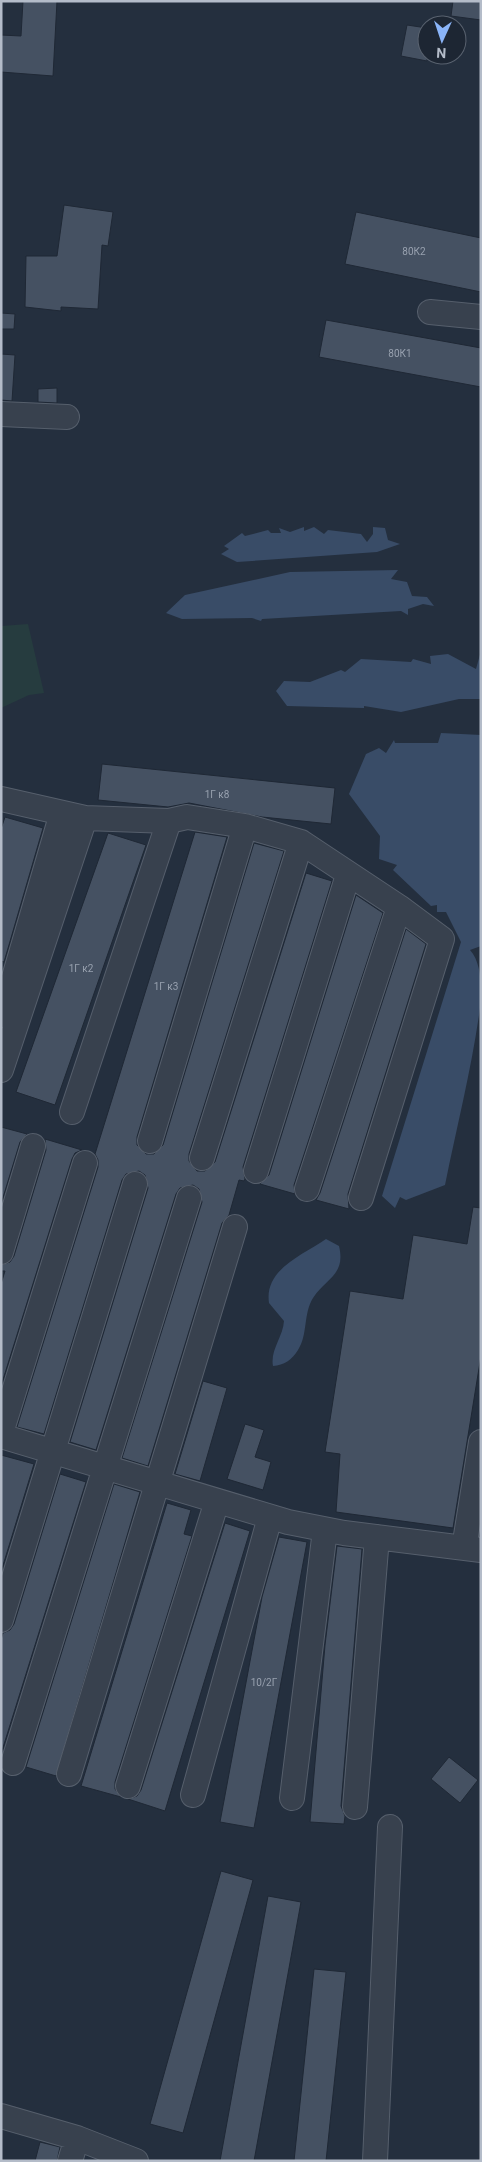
<svg xmlns="http://www.w3.org/2000/svg" width="482" height="2162" viewBox="0 0 482 2162" font-family="Roboto,sans-serif">
<style>
.green{fill:#263c3f}
.water{fill:#394c67}
.building{fill:#455162;stroke:#1f2835}
.lines{fill:none;stroke-linecap:round;stroke-linejoin:round}
.minor-casing{stroke:#565f6c;stroke-width:26}
.minor{stroke:#38414e;stroke-width:24}
.labels{text-anchor:middle;stroke-width:4;stroke-linejoin:round;paint-order:stroke}
.number-label{font-size:10px;fill:#98a1af}
</style>
<rect width="100%" height="100%" fill="#242f3e"/>
<path class="green" d="M 28,624 L 44,693 L 29,695 L 1,708 L 1,626 Z"/>
<path class="water" d="M 304,527 L 304,531 L 314,527 L 324,534 L 328,530 L 361,534 L 367,542 L 373,534 L 373,527 L 385,528 L 388,540 L 400,544 L 377,552 L 237,562 L 221,554 L 229,549 L 224,546 L 242,533 L 245,536 L 268,530 L 271,533 L 281,533 L 279,528 L 290,532 Z
M 398,570 L 391,579 L 407,582 L 412,596 L 427,597 L 434,606 L 423,604 L 408,609 L 408,615 L 401,611 L 262,619 L 261,621 L 252,618 L 182,619 L 166,613 L 185,595 L 290,572 Z
M 481,651 L 481,699 L 459,699 L 401,712 L 364,706 L 364,708 L 287,706 L 276,691 L 284,681 L 310,682 L 341,670 L 345,672 L 361,659 L 411,662 L 413,659 L 431,664 L 430,656 L 448,654 L 476,669 Z
M 441,733 L 481,735 L 481,946 L 470,950 C 482,963 482,990 480,1008 C 472,1067 457,1126 445,1185 L 406,1200 L 400,1197 L 395,1208 L 382,1196 L 461,942 L 446,912 L 437,912 L 437,905 L 431,906 L 393,870 L 397,865 L 379,859 L 380,836 L 349,794 L 366,754 L 379,748 L 386,753 L 394,740 L 395,743 L 438,743 Z
M 326,1239 L 339,1246 C 346,1275 326,1278 313,1298 C 303,1314 308,1335 298,1350 C 292,1360 284,1365 273,1366 C 270,1350 283,1337 284,1321 L 269,1303 C 264,1269 303,1255 326,1239 Z"/>
<path class="building" d="M 23,1 L 57,1 L 53,76 L 1,72 L 1,35 L 21,36 Z
M 453,1 L 481,1 L 481,20 L 451,16 Z
M 407,25 L 427,28 L 427,61 L 401,56 Z
M 64,205 L 113,212 L 108,246 L 102,245 L 98,309 L 61,307 L 61,311 L 25,307 L 26,256 L 57,256 Z
M 356,212 L 481,238 L 481,292 L 345,264 Z
M 1,313 L 15,314 L 14,329 L 1,329 Z
M 326,320 L 481,348 L 481,387 L 319,357 Z
M 1,354 L 15,355 L 12,401 L 1,400 Z
M 57,388 L 57,403 L 38,402 L 38,389 Z
M 102,764 L 335,788 L 331,824 L 262,817 L 189,803 L 168,807 L 98,800 Z
M 5,817 L 43,828 L 4,962 L 1,961 L 1,829 Z
M 195,832 L 227,837 L 137,1137 L 137,1145 L 146,1154 L 154,1154 L 163,1145 L 254,843 L 284,851 L 189,1154 L 189,1161 L 197,1171 L 205,1171 L 215,1162 L 306,873 L 332,881 L 243,1167 L 245,1179 L 244,1181 L 239,1180 L 229,1215 L 222,1223 L 148,1466 L 122,1458 L 202,1202 L 199,1189 L 193,1185 L 180,1188 L 176,1194 L 96,1450 L 70,1442 L 148,1188 L 145,1175 L 139,1171 L 126,1174 L 122,1180 L 44,1434 L 17,1427 L 98,1167 L 98,1160 L 95,1154 Z
M 108,833 L 146,845 L 55,1105 L 16,1092 Z
M 356,895 L 383,913 L 294,1185 L 295,1194 L 260,1184 L 269,1175 Z
M 406,929 L 426,944 L 348,1194 L 349,1209 L 316,1200 L 320,1193 Z
M 1,1127 L 27,1134 L 20,1142 L 1,1204 Z
M 45,1139 L 82,1150 L 75,1153 L 72,1159 L 1,1386 L 1,1284 L 5,1271 L 1,1271 L 1,1265 L 10,1262 L 14,1256 L 46,1150 Z
M 473,1207 L 481,1208 L 481,1356 L 453,1528 L 336,1512 L 340,1454 L 325,1452 L 350,1291 L 403,1299 L 413,1235 L 467,1244 Z
M 203,1381 L 227,1388 L 200,1481 L 175,1474 Z
M 245,1424 L 264,1430 L 255,1457 L 271,1462 L 263,1490 L 227,1479 Z
M 1,1455 L 34,1464 L 1,1572 Z
M 60,1474 L 86,1482 L 1,1754 L 1,1640 L 3,1633 L 10,1630 L 14,1624 Z
M 114,1484 L 140,1492 L 56,1776 L 26,1767 Z
M 167,1503 L 191,1510 L 184,1534 L 192,1536 L 115,1782 L 115,1789 L 121,1797 L 81,1786 Z
M 225,1523 L 250,1531 L 165,1811 L 128,1799 L 137,1796 L 141,1790 Z
M 279,1537 L 307,1542 L 254,1828 L 220,1822 L 262,1597 Z
M 337,1546 L 362,1549 L 341,1806 L 345,1816 L 344,1824 L 310,1822 L 325,1645 Z
M 449,1757 L 478,1780 L 460,1803 L 431,1779 Z
M 221,1871 L 253,1880 L 183,2133 L 150,2124 Z
M 268,1896 L 301,1902 L 254,2161 L 220,2161 Z
M 314,1969 L 346,1972 L 326,2161 L 294,2161 Z
M 40,2142 L 60,2147 L 57,2161 L 35,2161 Z"/>
<g class="lines">
<defs>
<path id="minor" d="M 430,312 L 481,317
M 1,414 L 67,417
M 1,799 L 85,818 L 169,821 L 72,1112
M 169,821 L 187,817 L 245,826 L 301,842 L 399,907 L 442,939 L 361,1198
M 3,1015 L 62,813
M 1,1070 L 85,818
M 150,1141 L 245,826
M 202,1158 L 301,842
M 256,1171 L 348,875
M 307,1189 L 399,907
M 1,1252 L 33,1146
M 1,1433 L 85,1163
M 1,1436 L 288,1522 L 344,1533 L 481,1550
M 464,1548 L 481,1442
M 1,1620 L 135,1184
M 13,1763 L 189,1198
M 69,1774 L 235,1227
M 128,1786 L 217,1501
M 193,1795 L 270,1517
M 292,1798 L 325,1530
M 355,1807 L 377,1537
M 1,2116 L 77,2138 L 136,2161
M 70,2161 L 77,2138
M 375,2161 L 390,1827"/>
</defs>
<use href="#minor" class="minor-casing"/>
<use href="#minor" class="minor"/>
</g>
<g class="labels">
<g class="number-label">
<text x="414" y="255">80К2</text>
<text x="400" y="357">80К1</text>
<text x="217" y="798">1Г к8</text>
<text x="81" y="972">1Г к2</text>
<text x="166" y="990">1Г к3</text>
<text x="264" y="1686">10/2Г</text>
</g>
</g>
<rect width="482" height="2162" fill="none" stroke="#b4bcc9" stroke-width="5"/>
<g transform="translate(442 40) rotate(183)"><circle r="24" fill="#1d2633" stroke="#59626f"/>
<path d="M0-4L9 19L0 12L-9 19Z" fill="#8ab4f8"/>
<text y="-8" font-size="14" font-weight="bold" text-anchor="middle" fill="#b4bcc9">N</text>
</g>
</svg>
